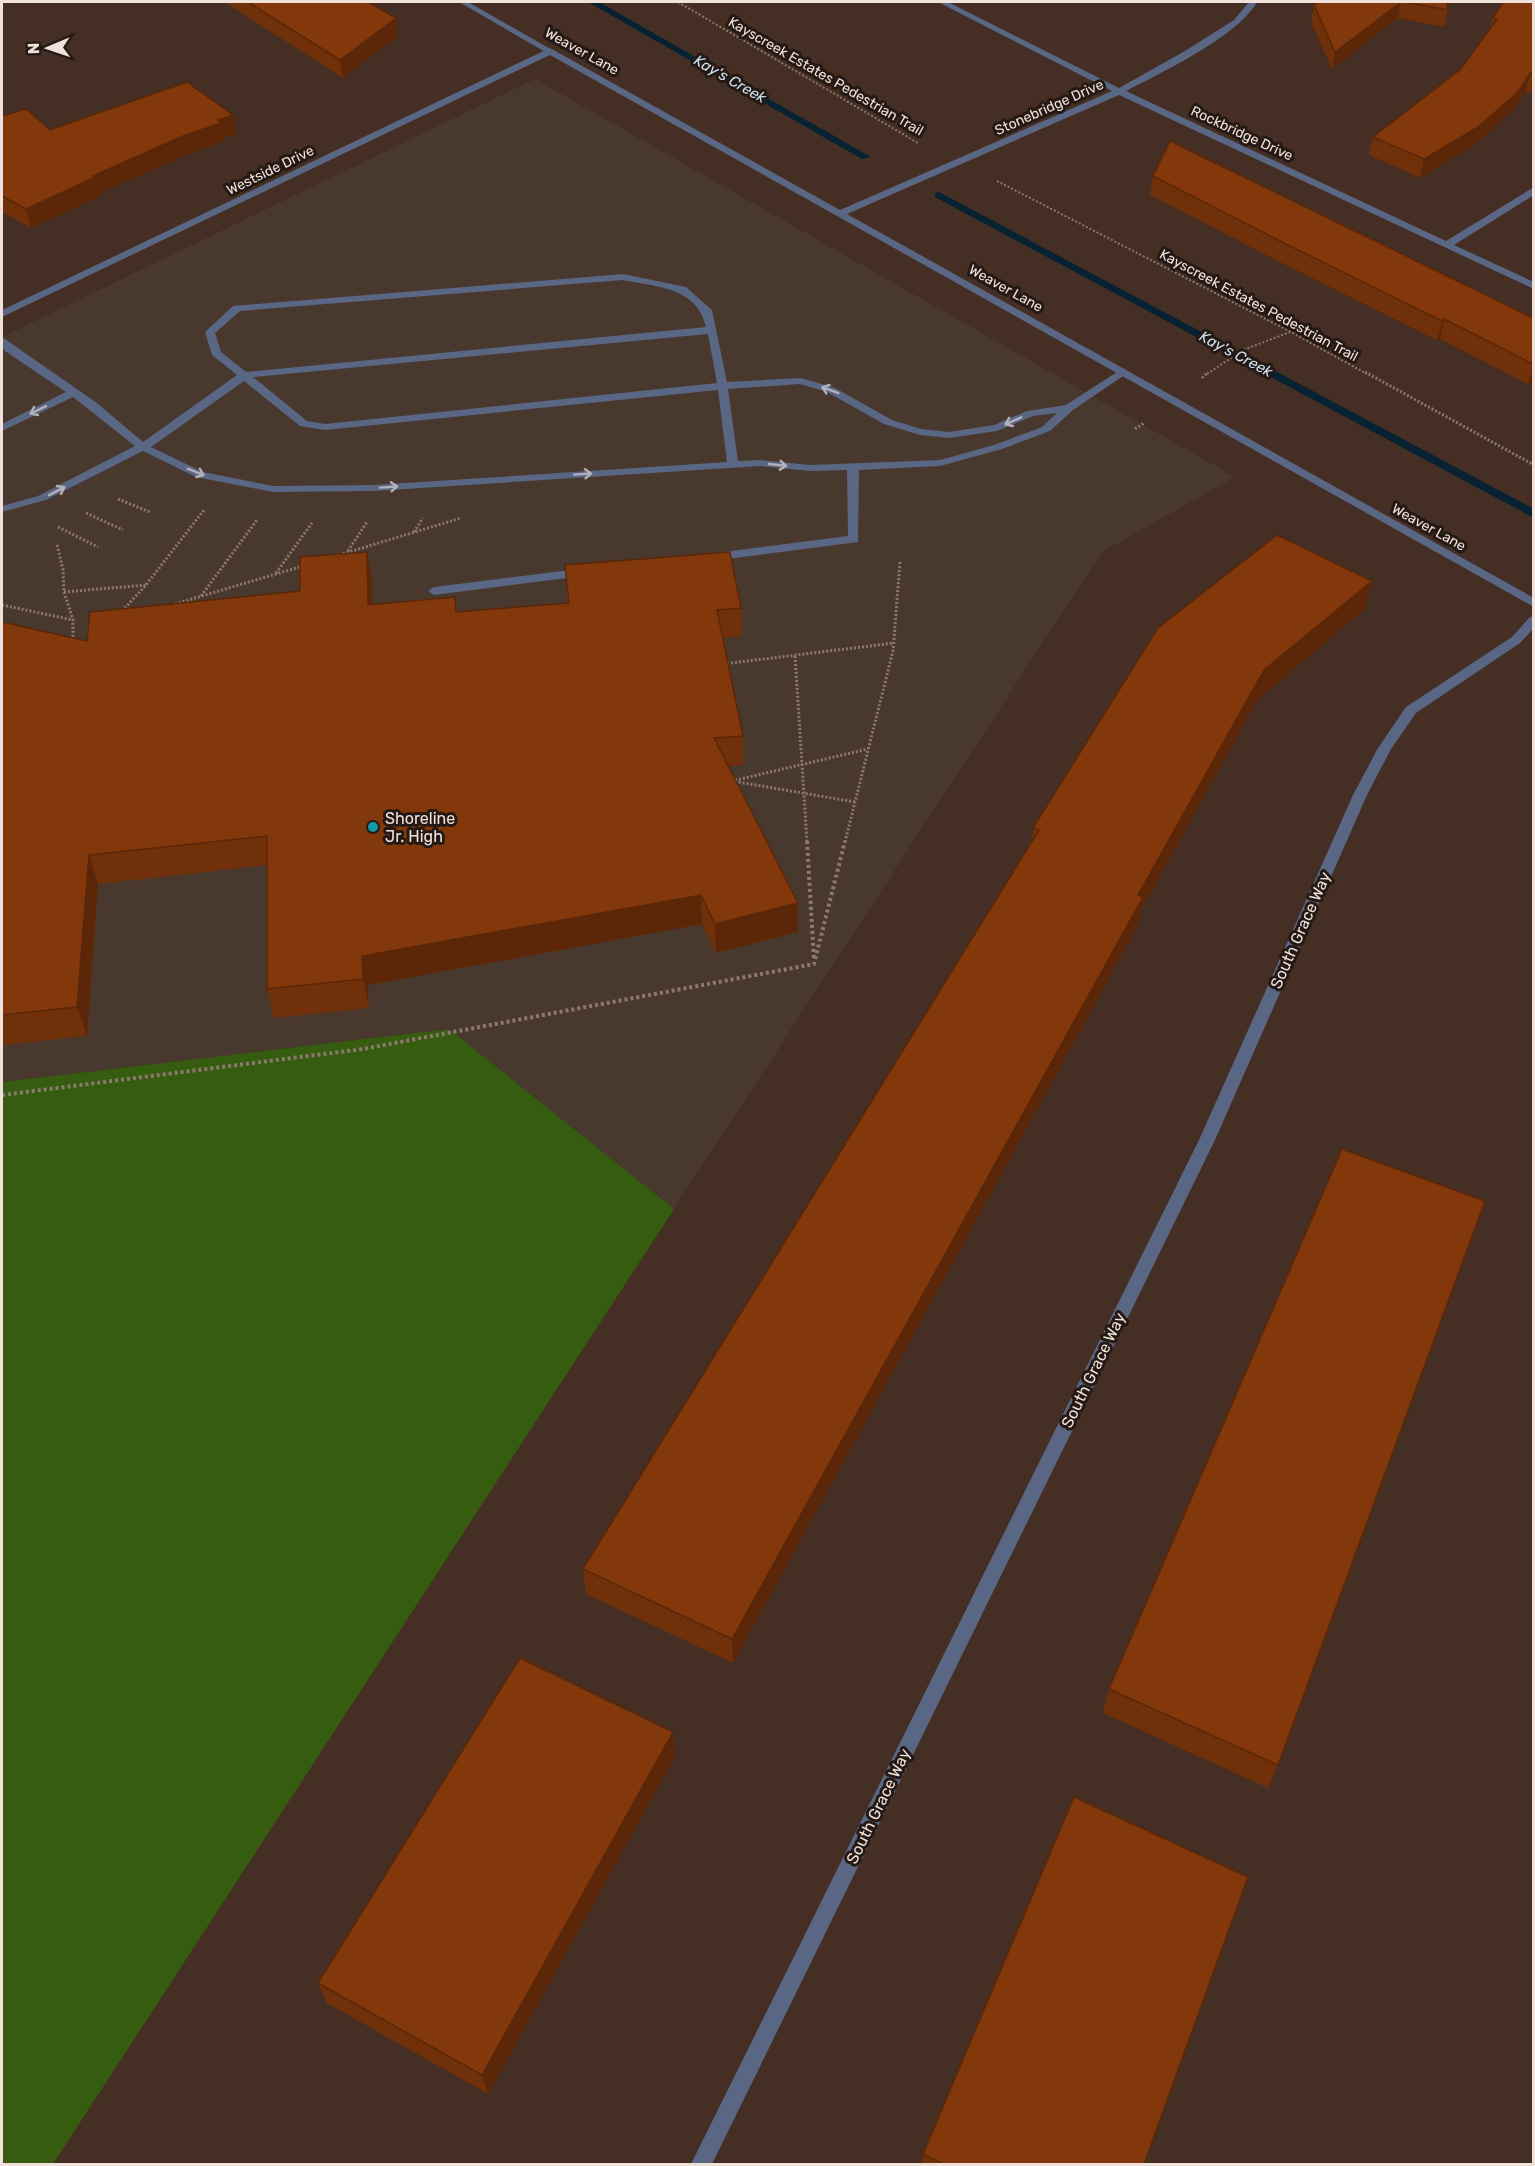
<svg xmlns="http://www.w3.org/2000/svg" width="1535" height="2166" viewBox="0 0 1535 2166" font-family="Rubik,sans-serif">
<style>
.education{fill:#49382d}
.green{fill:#365d0f}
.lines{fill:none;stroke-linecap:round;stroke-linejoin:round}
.stream{fill:#062233;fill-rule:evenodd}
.path-far2{stroke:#8c786f;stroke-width:2;stroke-dasharray:2 2;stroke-linecap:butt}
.path-far1{stroke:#8c786f;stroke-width:3;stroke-dasharray:2 2;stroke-linecap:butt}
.path{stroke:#8c786f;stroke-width:4;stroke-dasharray:3 3;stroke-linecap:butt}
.service{fill:#596684;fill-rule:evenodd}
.minor{fill:#596684;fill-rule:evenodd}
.tertiary{fill:#596684;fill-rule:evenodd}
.wall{fill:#703009}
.shaded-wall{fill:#5b2708}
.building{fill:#82380b;stroke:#5b2708;stroke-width:1.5}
.oneway{stroke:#b4b0b8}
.culture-dot{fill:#0f9aa8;stroke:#241914;stroke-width:2}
.labels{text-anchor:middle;stroke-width:6;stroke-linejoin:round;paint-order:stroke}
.far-street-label{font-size:14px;fill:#f0e1da;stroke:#241914}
.far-water-label{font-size:15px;font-style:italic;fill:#cde1ef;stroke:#241914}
.poi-label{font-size:16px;fill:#f0e1da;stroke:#241914;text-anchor:start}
.street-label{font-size:16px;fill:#f0e1da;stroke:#241914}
</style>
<rect width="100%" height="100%" fill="#452e23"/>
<path class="education" d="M 535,79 L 1235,477 L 1102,552 L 674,1209 L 449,1029 L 2,1082 L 2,337 Z"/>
<path class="green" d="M 449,1029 L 674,1209 L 53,2164 L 2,2164 L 2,1082 Z"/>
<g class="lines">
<path class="stream" d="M 588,2 L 599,2 L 871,157 L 862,159 Z
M 939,192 L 1534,509 L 1534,518 L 935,197 L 935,193 Z"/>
<path class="path-far2" d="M 678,2 L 918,143
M 997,181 L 1291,332 L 1367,374
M 1207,374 L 1243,350 L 1290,332"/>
<path class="path-far1" d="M 1365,372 L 1534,465
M 1202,378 L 1208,372
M 1135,429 L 1144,423
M 118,499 L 150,512
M 86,513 L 123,530
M 58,527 L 98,547
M 414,532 L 423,518
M 57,545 L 63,570 L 64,592 L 73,620 L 73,643
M 348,551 L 367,522
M 339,555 L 461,518
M 276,573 L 312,523
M 64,592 L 146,585
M 201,596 L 257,520
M 175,604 L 303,566
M 2,605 L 73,620
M 122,611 L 146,585 L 204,510
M 795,656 L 807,842
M 723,664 L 894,643
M 855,802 L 732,781 L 868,749
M 845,842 L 893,651 L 900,562"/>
<path class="path" d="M 807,841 L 814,960
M 2,1095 L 363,1049 L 814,964 L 845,841"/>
<path class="service" d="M 623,274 L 686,287 L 712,310 L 727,382 L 801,378 L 835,388 L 892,420 L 921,429 L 949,432 L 994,425 L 1027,411 L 1066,405 L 1120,370 L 1124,369 L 1129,372 L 1073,410 L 1050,431 L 1002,449 L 940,466 L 859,470 L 858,542 L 711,561 L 705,557 L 707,554 L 848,536 L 847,470 L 810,471 L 760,466 L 375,491 L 273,492 L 196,477 L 143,451 L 46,500 L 2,512 L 2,506 L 38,496 L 135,446 L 73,397 L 2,431 L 2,424 L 66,392 L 5,351 L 2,346 L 2,337 L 97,403 L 143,442 L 237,375 L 212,355 L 205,332 L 233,306 ZM 623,280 C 657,287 697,287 706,327 L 246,372 L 221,352 L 215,333 L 240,311 ZM 708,334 L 717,383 L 325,424 L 307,421 L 253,377 ZM 244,381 L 300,426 L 325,430 L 718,390 L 727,462 L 375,485 L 273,486 L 203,472 L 151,447 ZM 800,384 L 827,392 L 884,424 L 920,435 L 949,438 L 997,431 L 1033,416 L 1057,413 L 1042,427 L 994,445 L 940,460 L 810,465 L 760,460 L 738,461 L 728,389 Z
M 586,568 L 590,569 L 590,575 L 434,595 L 428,591 L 434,587 Z"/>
<path class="minor" d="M 938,2 L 948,2 L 1119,88 L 1185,51 L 1234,20 L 1249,2 L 1257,2 C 1238,36 1163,72 1126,91 L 1446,241 L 1534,187 L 1534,195 L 1454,245 L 1534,282 L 1534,289 L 1119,95 L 847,214 L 1534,598 L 1534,607 L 550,55 L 2,317 L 2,310 L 550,48 L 840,210 L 1112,91 Z
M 1534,616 L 1534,628 L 1520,643 L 1416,713 L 1391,749 L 1367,795 L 1215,1140 L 712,2164 L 691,2164 L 1199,1140 L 1353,795 L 1378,748 L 1406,707 L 1512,637 L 1530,617 Z"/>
<path class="tertiary" d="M 459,2 L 468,2 L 554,51 L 547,53 Z"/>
</g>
<path class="wall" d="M 225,2 L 368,2 L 398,36 L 343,78 L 226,3 Z
M 1319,2 L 1446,2 L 1448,10 L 1444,27 L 1398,18 L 1332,69 L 1311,22 L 1314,5 Z
M 1533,2 L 1533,89 L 1531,93 L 1526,91 L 1513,110 L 1474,145 L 1420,178 L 1369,155 L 1373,137 L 1461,69 L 1490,29 L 1493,18 Z
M 2,116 L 50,130 L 237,133 L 224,138 L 224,141 L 186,155 L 100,193 L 101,196 L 31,228 L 2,212 Z
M 1153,176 L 1533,318 L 1533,381 L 1528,384 L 1440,339 L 1437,340 L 1280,262 L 1150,195 Z
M 565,565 L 741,608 L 742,636 L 723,638 L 743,736 L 743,765 L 728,766 L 798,932 L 716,953 L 702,924 L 368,985 L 369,1008 L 274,1018 L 267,989 L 267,865 L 98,884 L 87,1036 L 2,1045 L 2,622 L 87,641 L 300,591 L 372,580 L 372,604 L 457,612 L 568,603 Z
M 1372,581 L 1365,609 L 1258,699 L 1141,910 L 1138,925 L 733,1663 L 586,1594 L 583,1569 L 1032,841 L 1033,828 Z
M 1109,1689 L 1278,1765 L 1268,1788 L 1103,1713 Z
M 673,1732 L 675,1756 L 488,2094 L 327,2003 L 318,1983 Z
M 923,2154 L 1144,2164 L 921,2164 Z"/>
<path class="shaded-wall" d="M 1401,2 L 1398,18 L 1332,69 L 1335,52 Z
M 396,18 L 398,36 L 343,78 L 340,60 Z
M 1530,73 L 1526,91 L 1513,110 L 1474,145 L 1420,178 L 1424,159 Z
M 233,115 L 237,133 L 224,138 L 224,141 L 186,155 L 100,193 L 101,196 L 31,228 L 26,209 L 93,176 L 218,120 Z
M 1444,319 L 1440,339 L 1437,340 L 1442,321 Z
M 1533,366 L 1533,381 L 1528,384 Z
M 367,552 L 372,580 L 373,634 L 368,605 Z
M 1372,581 L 1365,609 L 1258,699 L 1141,910 L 1138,925 L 733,1663 L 732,1639 L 1138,895 L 1264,670 Z
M 89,855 L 98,884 L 87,1036 L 77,1007 Z
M 701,895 L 702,924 L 368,985 L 369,1008 L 363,979 L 362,956 Z
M 798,903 L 798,932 L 716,953 L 715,924 Z
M 673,1732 L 675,1756 L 488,2094 L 482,2075 Z"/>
<path class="building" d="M 248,2 L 368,2 L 396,18 L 340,60 Z
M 1319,2 L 1401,2 L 1335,52 L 1314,5 Z
M 1406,2 L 1446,2 L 1448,10 Z
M 1503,2 L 1533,2 L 1533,74 L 1530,73 L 1518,92 L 1478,127 L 1424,159 L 1373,137 L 1461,69 L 1497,19 L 1493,18 Z
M 187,82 L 233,115 L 218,120 L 221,123 L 183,136 L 93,176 L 96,177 L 26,209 L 2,196 L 2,116 L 26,109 L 50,130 Z
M 1170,141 L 1533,318 L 1533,364 L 1444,319 L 1442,321 L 1284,243 L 1153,176 Z
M 1277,535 L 1372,581 L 1264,670 L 1138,895 L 1143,897 L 732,1639 L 583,1569 L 1039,830 L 1033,828 L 1158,628 Z
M 367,552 L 368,605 L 455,597 L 456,612 L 569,603 L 565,565 L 730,552 L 741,608 L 717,610 L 743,736 L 714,738 L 798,903 L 715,924 L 701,895 L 362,956 L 363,979 L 267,989 L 267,836 L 89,855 L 77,1007 L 2,1015 L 2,622 L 87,641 L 90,612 L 300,591 L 300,557 Z
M 1342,1149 L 1485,1201 L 1278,1765 L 1109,1689 Z
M 520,1658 L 673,1732 L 482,2075 L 318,1983 Z
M 1074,1797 L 1248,1877 L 1144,2164 L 943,2164 L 923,2154 Z"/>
<defs><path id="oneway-shaft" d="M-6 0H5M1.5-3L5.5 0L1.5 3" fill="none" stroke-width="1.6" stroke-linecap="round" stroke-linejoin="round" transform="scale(1.5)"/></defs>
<g class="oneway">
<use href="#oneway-shaft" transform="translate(830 390) rotate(-159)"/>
<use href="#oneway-shaft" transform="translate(38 410) rotate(154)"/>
<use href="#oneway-shaft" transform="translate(1013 421) rotate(156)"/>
<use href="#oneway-shaft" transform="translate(778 465) rotate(6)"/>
<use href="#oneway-shaft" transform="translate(196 472) rotate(22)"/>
<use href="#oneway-shaft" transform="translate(583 474) rotate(-4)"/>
<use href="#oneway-shaft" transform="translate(389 487) rotate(-4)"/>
<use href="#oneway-shaft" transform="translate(57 491) rotate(-27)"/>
</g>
<circle class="culture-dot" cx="373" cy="827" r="6"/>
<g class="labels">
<g class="far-street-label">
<text transform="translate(582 51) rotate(29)" y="5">Weaver Lane</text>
<text transform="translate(826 76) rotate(30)" y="5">Kayscreek Estates Pedestrian Trail</text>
<text transform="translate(1049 107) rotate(-24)" y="5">Stonebridge Drive</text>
<text transform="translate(1242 133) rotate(25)" y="5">Rockbridge Drive</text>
<text transform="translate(270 170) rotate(-26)" y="5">Westside Drive</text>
<text transform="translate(1006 288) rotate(29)" y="5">Weaver Lane</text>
<text transform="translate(1259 305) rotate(28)" y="5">Kayscreek Estates Pedestrian Trail</text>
<text transform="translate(1429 527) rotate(29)" y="5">Weaver Lane</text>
</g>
<g class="far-water-label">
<text transform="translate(730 79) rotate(30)" y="5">Kay's Creek</text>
<text transform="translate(1236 354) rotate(28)" y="5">Kay's Creek</text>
</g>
<g class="poi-label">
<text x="385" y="824">Shoreline<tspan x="385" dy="18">Jr. High</tspan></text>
</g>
<g class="street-label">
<text transform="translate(1300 930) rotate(-66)" y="6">South Grace Way</text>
<text transform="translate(1093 1370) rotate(-64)" y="6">South Grace Way</text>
<text transform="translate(878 1806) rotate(-64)" y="6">South Grace Way</text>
</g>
</g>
<rect width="1535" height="2166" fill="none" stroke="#f0e1da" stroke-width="6"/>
<g transform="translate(48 48) rotate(268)" stroke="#241914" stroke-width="4.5" paint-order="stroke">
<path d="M0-4.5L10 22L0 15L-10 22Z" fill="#f0e1da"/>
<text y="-9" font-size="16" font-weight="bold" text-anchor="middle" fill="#f0e1da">N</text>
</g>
</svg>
